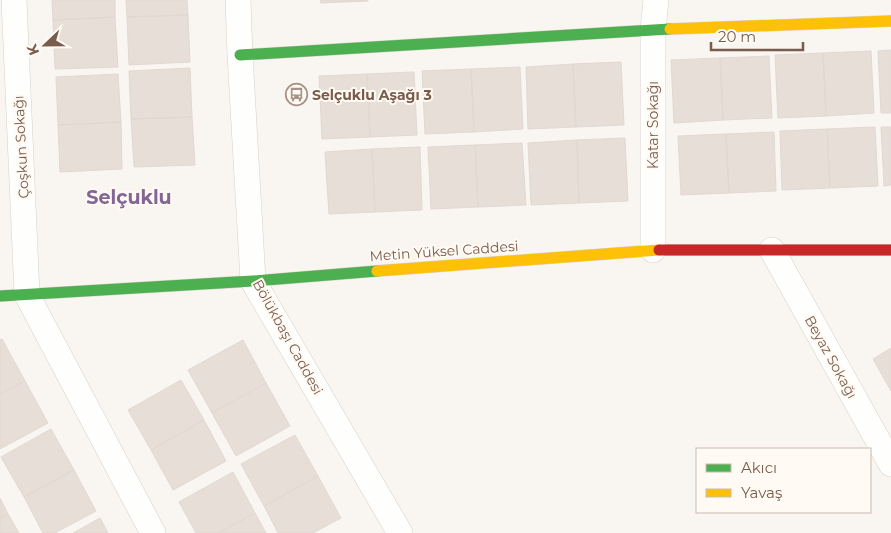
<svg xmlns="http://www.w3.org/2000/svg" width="891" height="533" viewBox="0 0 891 533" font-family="Montserrat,sans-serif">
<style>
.building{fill:#e6ded7;stroke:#e2d8d2}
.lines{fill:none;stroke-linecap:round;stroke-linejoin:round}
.street-casing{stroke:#d7d1cb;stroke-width:26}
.fast-casing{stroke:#d9d2cb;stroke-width:12}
.slow-casing{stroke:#d9d2cb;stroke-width:12}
.jam-casing{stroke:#d9d2cb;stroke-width:12}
.street{stroke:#fefefd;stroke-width:25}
.fast{stroke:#4caf50;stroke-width:11}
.slow{stroke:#ffc107;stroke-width:11}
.jam{stroke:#c62828;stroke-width:11}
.labels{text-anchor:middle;stroke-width:4;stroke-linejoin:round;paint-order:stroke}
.poi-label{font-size:14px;font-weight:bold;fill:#7a5c4d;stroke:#fffaf3;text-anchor:start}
.street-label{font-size:14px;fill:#7a5c4d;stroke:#fffaf3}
.district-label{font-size:19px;font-weight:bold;fill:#846695;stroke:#fffaf3}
</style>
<rect width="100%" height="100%" fill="#f9f5f0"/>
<path class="building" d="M 52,0 L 115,0 L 115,17 L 53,20 Z
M 126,0 L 187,0 L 188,15 L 127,17 Z
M 320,0 L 368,0 L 368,1 L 321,3 Z
M 188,15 L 190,62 L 129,65 L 127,17 Z
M 115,17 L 118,67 L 55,69 L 53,20 Z
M 891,50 L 891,113 L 881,113 L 878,51 Z
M 871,51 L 874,113 L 826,116 L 823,53 Z
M 823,53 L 826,116 L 778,118 L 775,55 Z
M 769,56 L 772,118 L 723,120 L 720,58 Z
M 720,58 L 723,120 L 674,123 L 671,60 Z
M 621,62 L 624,125 L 576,127 L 573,64 Z
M 573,64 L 576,127 L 528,129 L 526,67 Z
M 520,67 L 523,129 L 474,132 L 471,69 Z
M 190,68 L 192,117 L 131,119 L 129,71 Z
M 471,69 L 474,132 L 425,134 L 422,71 Z
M 414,72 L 417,135 L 370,137 L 367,74 Z
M 118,74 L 121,122 L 58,125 L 56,77 Z
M 367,74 L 370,137 L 322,139 L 319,76 Z
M 192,117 L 195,165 L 134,167 L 131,119 Z
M 121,122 L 122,169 L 60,172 L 58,125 Z
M 875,127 L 878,186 L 830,188 L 827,129 Z
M 881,127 L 891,127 L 891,185 L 884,186 Z
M 827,129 L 830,188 L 782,190 L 780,131 Z
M 774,132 L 776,191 L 729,193 L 726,134 Z
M 726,134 L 729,193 L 681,195 L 678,136 Z
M 625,138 L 628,201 L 579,203 L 577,140 Z
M 577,140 L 579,203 L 531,205 L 528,143 Z
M 522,143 L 526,205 L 478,207 L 475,145 Z
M 475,145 L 478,207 L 431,209 L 428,147 Z
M 420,147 L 422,210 L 375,212 L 372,149 Z
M 372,149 L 375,212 L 329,214 L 325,152 Z
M 2,339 L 25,381 L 0,394 L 0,340 Z
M 243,340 L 266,383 L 212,413 L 188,370 Z
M 891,348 L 891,391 L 873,359 Z
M 181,380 L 204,420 L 151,450 L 128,410 Z
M 25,381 L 48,423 L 0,449 L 0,394 Z
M 266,383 L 290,426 L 236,456 L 212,413 Z
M 204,420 L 226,461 L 173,490 L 151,450 Z
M 51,429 L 74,470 L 24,497 L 1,457 Z
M 295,435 L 318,476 L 264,506 L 241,464 Z
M 74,470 L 96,511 L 55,533 L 43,533 L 24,497 Z
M 233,472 L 255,513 L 218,533 L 196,533 L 179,502 Z
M 318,476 L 341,518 L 313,533 L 278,533 L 264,506 Z
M 0,498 L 8,514 L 0,518 Z
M 255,513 L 266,533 L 218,533 Z
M 8,514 L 19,533 L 0,533 L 0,518 Z
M 100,518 L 108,533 L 73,533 Z"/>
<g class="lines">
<defs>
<path id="street" d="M 14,0 L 27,295 L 153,533
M 238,0 L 240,55 L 253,281 L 400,533
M 653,250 L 653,30 L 656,0
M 772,250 L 891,464"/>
<path id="fast" d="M 240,55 L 670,29
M 0,296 L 253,281 L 377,271"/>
<path id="slow" d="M 670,29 L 891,21
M 377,271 L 659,250"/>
<path id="jam" d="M 659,250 L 891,250"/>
</defs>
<use href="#street" class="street-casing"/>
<use href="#fast" class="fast-casing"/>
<use href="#slow" class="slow-casing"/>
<use href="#jam" class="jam-casing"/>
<use href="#street" class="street"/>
<use href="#fast" class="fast"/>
<use href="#slow" class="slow"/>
<use href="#jam" class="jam"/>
</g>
<defs>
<symbol id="bus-ring" viewBox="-11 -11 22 22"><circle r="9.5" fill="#fffaf3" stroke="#a69286" stroke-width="1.5"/><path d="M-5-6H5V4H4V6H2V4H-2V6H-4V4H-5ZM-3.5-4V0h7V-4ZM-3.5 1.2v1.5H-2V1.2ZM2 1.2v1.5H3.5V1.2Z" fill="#a69286"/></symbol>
</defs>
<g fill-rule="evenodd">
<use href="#bus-ring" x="284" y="82" width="25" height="25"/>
</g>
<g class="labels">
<g class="poi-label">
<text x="312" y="100">Selçuklu Aşağı 3</text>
</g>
<g class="street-label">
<text transform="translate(653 125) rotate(-90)" y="5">Katar Sokağı</text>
<text transform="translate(21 147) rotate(-93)" y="5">Çoşkun Sokağı</text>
<text transform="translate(444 251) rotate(-4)" y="5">Metin Yüksel Caddesi</text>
<text transform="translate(288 337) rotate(61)" y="5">Bölükbaşı Caddesi</text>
<text transform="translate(831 357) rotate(61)" y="5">Beyaz Sokağı</text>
</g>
<g class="district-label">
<text x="129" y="204">Selçuklu</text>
</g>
</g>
<rect x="696" y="448" width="175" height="65" fill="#fffaf3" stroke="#cabbb1"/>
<rect x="706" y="464" width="25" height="8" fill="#4caf50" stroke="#cabbb1"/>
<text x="741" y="473" font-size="15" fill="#7a5c4d">Akıcı</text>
<rect x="706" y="489" width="25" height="8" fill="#ffc107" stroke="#cabbb1"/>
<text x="741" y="498" font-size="15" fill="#7a5c4d">Yavaş</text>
<g transform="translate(45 45) rotate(248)" stroke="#fffaf3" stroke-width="4" paint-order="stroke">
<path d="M0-4L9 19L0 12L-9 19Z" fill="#7a5c4d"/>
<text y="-8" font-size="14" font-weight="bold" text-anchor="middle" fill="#7a5c4d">K</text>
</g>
<path d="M711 42v8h92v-8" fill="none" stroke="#7a5c4d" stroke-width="2.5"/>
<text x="718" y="42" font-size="15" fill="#7a5c4d" stroke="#fffaf3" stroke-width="4" paint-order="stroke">20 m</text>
</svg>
